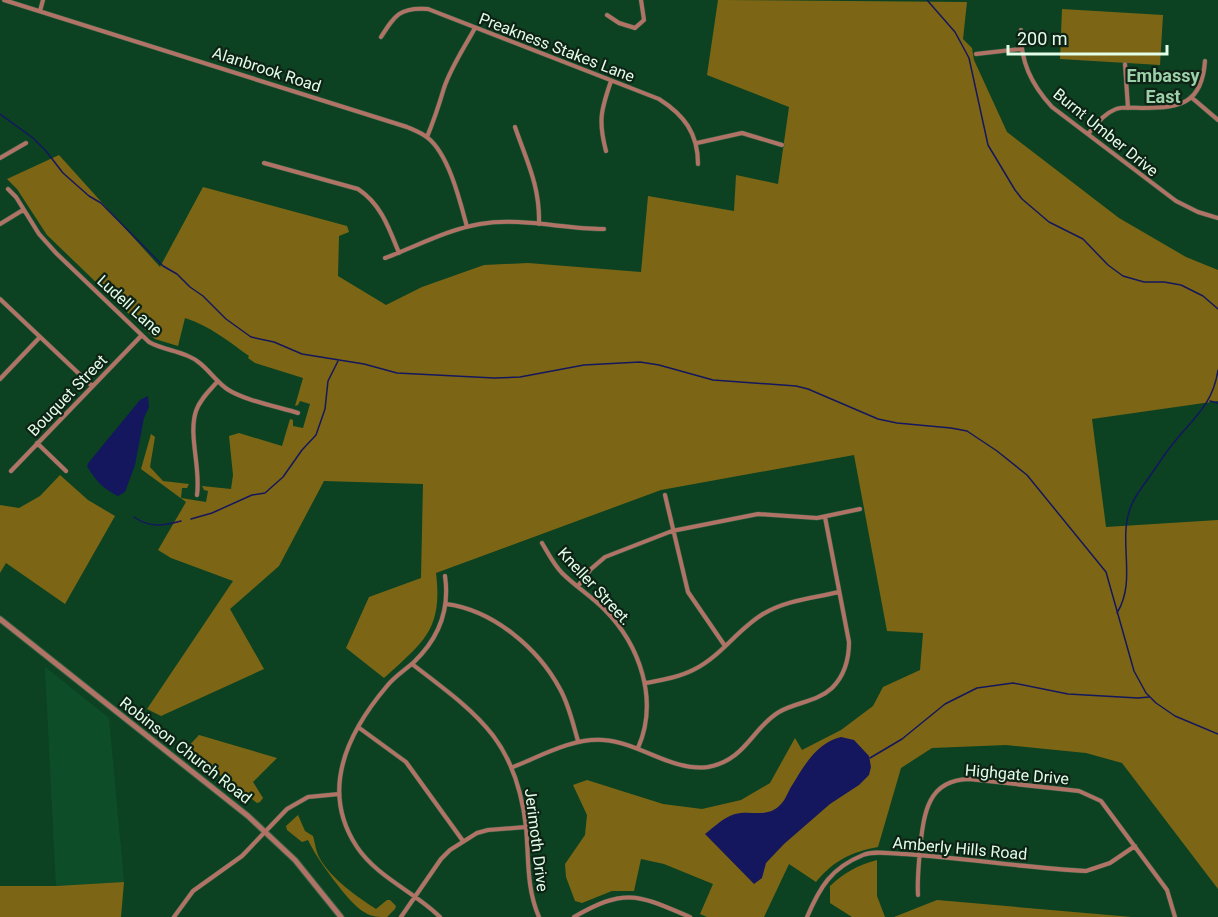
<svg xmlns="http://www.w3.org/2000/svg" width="1218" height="917" viewBox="0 0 1218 917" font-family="Roboto,sans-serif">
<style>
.built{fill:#0d4e29}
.forest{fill:#7c6615}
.water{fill:#14175e}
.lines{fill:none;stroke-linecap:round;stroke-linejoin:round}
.stream{stroke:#14175e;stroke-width:1.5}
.minor-casing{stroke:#2e6042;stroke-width:5}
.tertiary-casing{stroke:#2e6042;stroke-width:7}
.minor{stroke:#b17366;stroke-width:4}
.tertiary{stroke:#b17366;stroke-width:5}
.labels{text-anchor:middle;stroke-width:4.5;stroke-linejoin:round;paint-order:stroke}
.street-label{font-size:16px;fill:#e2fde8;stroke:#0e2315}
.neighbourhood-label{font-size:18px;font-weight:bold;fill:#9bd0a8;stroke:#0e2315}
</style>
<rect width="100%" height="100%" fill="#0c4222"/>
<path class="built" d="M 45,667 L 109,718 L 124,882 L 56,886 Z"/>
<path class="forest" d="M 718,0 L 967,2 L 963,39 L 972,48 L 974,60 L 1007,132 L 1119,218 L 1186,257 L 1218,270 L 1218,401 L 1092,419 L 1106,527 L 1218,520 L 1218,889 L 1122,763 L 1086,753 L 1006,745 L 932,748 L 901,768 L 878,847 C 851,852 833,861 816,882 L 789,864 L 764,917 L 707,917 L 700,914 L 713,884 L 664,864 L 641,859 L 634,891 L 612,891 L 582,903 L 575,901 L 566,877 L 565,864 L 585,835 L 587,815 L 573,785 L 587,780 L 663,804 L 702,809 L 741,800 L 770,783 L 795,738 L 802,750 L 841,730 L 873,706 L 883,687 L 920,670 L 923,633 L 887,631 L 854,455 L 661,490 L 436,573 C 443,630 423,642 384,678 L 346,648 L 369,597 L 421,578 L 423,484 L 324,481 L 279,566 L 230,609 L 264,669 L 161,716 L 147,709 L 233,581 L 171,558 L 158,550 L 186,502 L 141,469 L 151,434 L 155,437 L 150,467 L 163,481 L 189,484 L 187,488 L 182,488 L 181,498 L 206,502 L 208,491 L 204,490 L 202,486 L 231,489 L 233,475 L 229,436 L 239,433 L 282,446 L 290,419 L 293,420 L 293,426 L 303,428 L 310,404 L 300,401 L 298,405 L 295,406 L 303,378 L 255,363 L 248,358 L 249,356 C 228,341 210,326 185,318 L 178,346 L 155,339 L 47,235 L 17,189 L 7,179 L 59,155 L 160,267 L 203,187 L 347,226 L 349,232 L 339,236 L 338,276 L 386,305 L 422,287 L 484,265 L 528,263 L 641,272 L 648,196 L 734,211 L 736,175 L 778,184 L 789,107 L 707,75 Z
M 1062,9 L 1163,15 L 1160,65 L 1060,59 Z
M 60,475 L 88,500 L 115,516 L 65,604 L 6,563 L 0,573 L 0,505 L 19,508 L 40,496 Z
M 199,735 L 277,758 L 253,782 L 263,798 L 260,802 L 257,803 L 233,784 L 184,751 Z
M 298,815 L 305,831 L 313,836 C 315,843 316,852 320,859 C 332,879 356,896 376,909 L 387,900 L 390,900 L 396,906 L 395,909 L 387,917 C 378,917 372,917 364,912 C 349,904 315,856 308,840 L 302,842 L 287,830 L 286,826 Z
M 877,860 L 877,896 L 885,917 L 852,917 L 830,903 L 830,886 C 845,872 858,865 877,860 Z
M 124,882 L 121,917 L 0,917 L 0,886 L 56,886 Z
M 937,900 L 1132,917 L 894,917 Z"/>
<path class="water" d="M 148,396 L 149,407 L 144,418 L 135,465 L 125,492 L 118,496 C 103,489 95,480 87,466 L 89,462 L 140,400 Z
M 841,737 L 854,740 L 869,756 L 871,767 L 869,775 L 859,785 L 830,804 L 784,844 L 766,863 L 762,878 L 754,884 L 705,834 C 714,827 724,817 735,814 C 750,810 767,818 779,806 C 785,801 787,794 791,787 C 804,766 816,743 841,737 Z"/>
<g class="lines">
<path class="stream" d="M 927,0 L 955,32 L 969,58 L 988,145 L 1015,190 L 1022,199 L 1049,222 L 1083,239 L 1108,265 L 1123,276 L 1144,282 L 1164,282 L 1181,285 L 1203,296 L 1218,309
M 0,114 L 33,138 L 46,151 L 63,173 L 89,196 L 101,203 L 163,266 L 177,274 L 190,287 L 203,296 L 226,319 L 251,337 L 274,342 L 302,354 L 364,364 L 397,373 L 494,378 L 520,377 L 584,365 L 640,362 L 659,365 L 713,380 L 796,386 L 808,389 L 878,419 L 897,423 L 951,428 L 967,431 L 997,451 L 1027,475 L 1106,572 L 1134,671 L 1146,693 L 1156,703 L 1175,716 L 1218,734
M 1210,401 L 1218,403
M 134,517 C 150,528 163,526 181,521
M 191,519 L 212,513 L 252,495 L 265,493 L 283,477 L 302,450 L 316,435 L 325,409 L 328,381 L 338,361
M 1117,613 C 1138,579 1116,539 1132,504 C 1137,492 1145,484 1152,473 C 1160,462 1167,450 1176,440 C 1196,416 1213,403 1218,370
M 870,758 L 902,739 L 945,704 L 977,688 L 1013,683 L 1068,694 L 1138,698 L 1149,697"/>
<defs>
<path id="minor" d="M 4,0 L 407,127 C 414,130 422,133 428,138 C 449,155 460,201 467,227
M 40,11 L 43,0
M 607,15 L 619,23 L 635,28 L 644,20 L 641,0
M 1021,30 C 1020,61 1031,84 1052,107 L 1176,201 L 1198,212 L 1218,218
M 381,37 C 395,15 400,7 428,9 L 659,99 C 684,115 698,133 698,164
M 976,54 L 1021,49
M 1125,64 L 1128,108
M 1191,97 L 1218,120
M 515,127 C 527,162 540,186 539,224
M 1088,134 C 1096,125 1103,114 1116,109 C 1124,106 1135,108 1144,108 C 1181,108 1202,103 1205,61
M 427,137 C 434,120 439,105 444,88 C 451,67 464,48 475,28
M 697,143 L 742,133 L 782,145
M 606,151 C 598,121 601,110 611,81
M 0,158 L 26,143
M 264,163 L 358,189 C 381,204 389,228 399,253
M 8,189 L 16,197 L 39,234 L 56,253 L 149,342 C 161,349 175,350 188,356 C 204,362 213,379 227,389 C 243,400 279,407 298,413
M 0,224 L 23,210
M 385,258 C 415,247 449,229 480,224 C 521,217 563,229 604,229
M 0,299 L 92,386
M 0,379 L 40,337
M 37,443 L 66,471
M 11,471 L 141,336
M 197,495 C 201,468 188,435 196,411 C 200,399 210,390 218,381
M 665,495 L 688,592 L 725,646
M 542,543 C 548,553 554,565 562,573 C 575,586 591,596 604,609 C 640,645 659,700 638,748
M 578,586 L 591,569 L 605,557 L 672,531 L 758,514 L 817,518 L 860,509
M 446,604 C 493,610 538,648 560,689 C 569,705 573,724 578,741
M 412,664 C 477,714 516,739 526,827 C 529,858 526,887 539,917
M 646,683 C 662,680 680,677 695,669 C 721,656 738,629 763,614 C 786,600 814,598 839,592
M 358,727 L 406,762 L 463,841
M 513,767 C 541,756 572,738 603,740 C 639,742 672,772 708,767 C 746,760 752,728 779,712 C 796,702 817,702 832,688 C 845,675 849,658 849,642 L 825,517
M 918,895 C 917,879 919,864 920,848 C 924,814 927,780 969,779 L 1079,791 L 1101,801 L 1167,890 L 1175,917
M 174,917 L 193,891 L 242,856 L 287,809 L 308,797 L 339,794
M 401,917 L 441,859 L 450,850 L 477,833 L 488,830 L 526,827
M 440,917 C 415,892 378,878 357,847 C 319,790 348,732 387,686 C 394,677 405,670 414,662 C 438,639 450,610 445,576
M 574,917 C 626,887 638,895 690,917
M 807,917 C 820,887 831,868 863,855 C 875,850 891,854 904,854 C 965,858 1025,868 1086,871 L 1110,863 L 1135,846"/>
<path id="tertiary" d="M 0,619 L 248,816 L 295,860 L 341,917"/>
</defs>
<use href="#minor" class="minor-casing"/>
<use href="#tertiary" class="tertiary-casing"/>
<use href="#minor" class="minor"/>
<use href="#tertiary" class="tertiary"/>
</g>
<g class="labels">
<g class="street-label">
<text transform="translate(557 47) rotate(21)" y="6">Preakness Stakes Lane</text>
<text transform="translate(267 69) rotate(18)" y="6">Alanbrook Road</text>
<text transform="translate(1106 132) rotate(39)" y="6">Burnt Umber Drive</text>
<text transform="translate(130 305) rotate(42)" y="6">Ludell Lane</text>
<text transform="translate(67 395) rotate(-46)" y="6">Bouquet Street</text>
<text transform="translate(595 586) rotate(47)" y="6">Kneller Street.</text>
<text transform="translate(186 750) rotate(38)" y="6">Robinson Church Road</text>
<text transform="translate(1017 774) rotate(5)" y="6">Highgate Drive</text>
<text transform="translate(537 840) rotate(83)" y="6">Jerimoth Drive</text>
<text transform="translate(960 848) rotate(5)" y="6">Amberly Hills Road</text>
</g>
<g class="neighbourhood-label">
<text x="1163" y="82">Embassy<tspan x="1163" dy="21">East</tspan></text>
</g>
</g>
<path d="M1008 45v9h159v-9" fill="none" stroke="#e2fde8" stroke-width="3"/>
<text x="1017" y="45" font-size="18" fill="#e2fde8" stroke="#0e2315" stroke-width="4.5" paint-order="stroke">200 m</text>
</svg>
